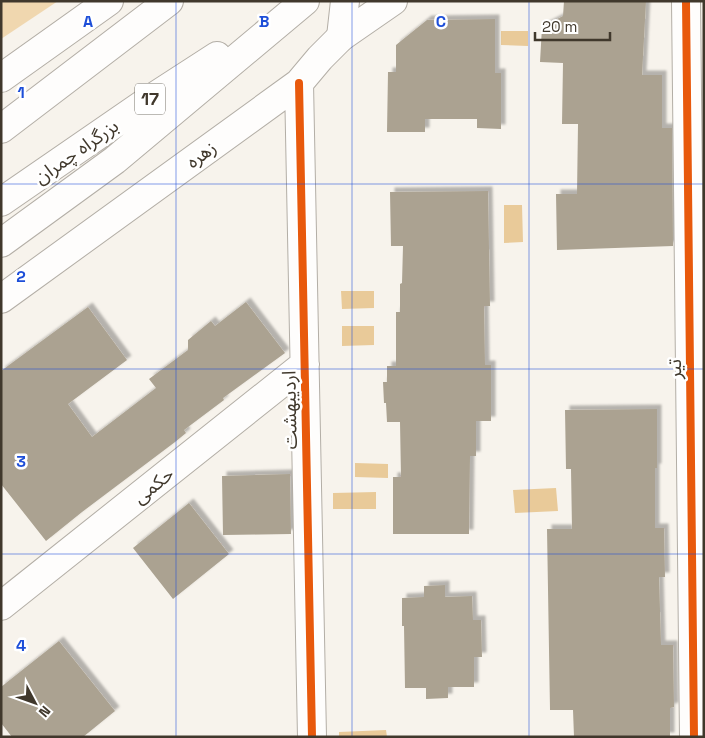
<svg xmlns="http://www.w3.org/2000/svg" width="705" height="738" viewBox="0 0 705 738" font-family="'Space Grotesk','Noto Sans Arabic',sans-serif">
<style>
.forest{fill:#f0d7af}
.water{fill:#e9ca99}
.building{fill:#aba291;filter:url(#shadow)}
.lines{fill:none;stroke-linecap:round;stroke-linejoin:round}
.street-casing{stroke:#b3aea6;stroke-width:30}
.highway-casing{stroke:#b3aea6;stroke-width:30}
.street{stroke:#fefdfc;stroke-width:28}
.highway{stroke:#fefdfc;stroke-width:28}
.cycleway-casing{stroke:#fff;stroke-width:11}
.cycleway{stroke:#e8590c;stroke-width:8}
.grid{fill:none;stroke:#1d4ed8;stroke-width:1;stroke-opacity:0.55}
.labels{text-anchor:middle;stroke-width:5;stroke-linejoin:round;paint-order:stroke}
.shield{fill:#fff;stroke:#79746b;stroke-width:1}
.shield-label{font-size:18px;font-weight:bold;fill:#40382c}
.street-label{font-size:19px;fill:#40382c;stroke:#fff}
.grid-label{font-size:16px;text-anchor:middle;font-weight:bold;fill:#1d4ed8;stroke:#fff;stroke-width:5;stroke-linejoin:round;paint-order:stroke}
</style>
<defs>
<filter id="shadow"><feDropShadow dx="4.5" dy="-4.5" stdDeviation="1" flood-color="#0004"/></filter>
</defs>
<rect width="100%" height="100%" fill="#f7f3ec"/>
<path class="forest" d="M 1,1 L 58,1 L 1,39 Z"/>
<path class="water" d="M 501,31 L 528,31 L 528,46 L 501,45 Z
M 504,205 L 522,205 L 523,242 L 504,243 Z
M 341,291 L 374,291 L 374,308 L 342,309 Z
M 342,326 L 374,326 L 374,345 L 342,346 Z
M 355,463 L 388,464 L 388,478 L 355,477 Z
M 556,488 L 558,511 L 515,513 L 513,490 Z
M 376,492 L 376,509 L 333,509 L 333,493 Z
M 386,730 L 387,737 L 339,737 L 339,732 Z"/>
<path class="building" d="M 564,1 L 646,1 L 642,75 L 662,75 L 662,128 L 672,128 L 673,246 L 557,250 L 556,194 L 577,194 L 578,124 L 562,124 L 563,63 L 540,62 L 542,27 L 563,16 Z
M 495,19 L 495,73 L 501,73 L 501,129 L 477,128 L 477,119 L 425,119 L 425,132 L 387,132 L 388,72 L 396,72 L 396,45 L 427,20 Z
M 488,191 L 490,306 L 484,306 L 485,365 L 491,365 L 491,421 L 476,421 L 476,456 L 470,456 L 469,534 L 393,534 L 393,477 L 401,477 L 400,422 L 387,422 L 386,403 L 384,403 L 383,382 L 387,382 L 387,366 L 396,366 L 396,312 L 400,312 L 400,284 L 402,283 L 403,246 L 391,246 L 390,192 Z
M 246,302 L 285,353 L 223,398 L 224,400 L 184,430 L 186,433 L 175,442 L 82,512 L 46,541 L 1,484 L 1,371 L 88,307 L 127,360 L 68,404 L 92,437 L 156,388 L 149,379 L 188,350 L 188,340 L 211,321 L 215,326 Z
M 657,409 L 657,468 L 655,468 L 655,528 L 664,528 L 665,577 L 659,577 L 661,645 L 673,645 L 674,707 L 670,708 L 670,737 L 574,737 L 573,710 L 550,710 L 547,529 L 572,529 L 571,469 L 566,469 L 565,410 Z
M 290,474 L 291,534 L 223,535 L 222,476 Z
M 189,503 L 229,554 L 173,599 L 133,548 Z
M 445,585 L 445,597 L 472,596 L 473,620 L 481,620 L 482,657 L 474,657 L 474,687 L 448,687 L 448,698 L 426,699 L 426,688 L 405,688 L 404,626 L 402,626 L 402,598 L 424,597 L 424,586 Z
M 59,641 L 115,711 L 83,737 L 12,737 L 1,723 L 1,687 Z"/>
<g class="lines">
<defs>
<path id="street" d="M 686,1 L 694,737
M 299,83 L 312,737
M 1,299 L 299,83 L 320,58 L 341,37 L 393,1
M 1,606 L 305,364"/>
<path id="highway" d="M 341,37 L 345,1
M 1,78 L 109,1
M 1,129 L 169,1
M 1,202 L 149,100 L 217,56
M 1,243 L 115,160 L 305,1"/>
</defs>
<use href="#street" class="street-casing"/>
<use href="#highway" class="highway-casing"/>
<use href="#street" class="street"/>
<use href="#highway" class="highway"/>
<defs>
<path id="cycleway" d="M 686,1 L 694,737
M 299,83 L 312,737"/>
</defs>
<use href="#cycleway" class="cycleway-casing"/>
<use href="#cycleway" class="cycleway"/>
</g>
<path class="grid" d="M 176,1 L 176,737M 352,1 L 352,737M 529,1 L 529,737M 1,184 L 704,184M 1,369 L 704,369M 1,554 L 704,554"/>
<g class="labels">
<rect class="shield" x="135" y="83.5" width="30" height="31" rx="4"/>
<g class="shield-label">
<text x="150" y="105">17</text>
</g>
<g class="street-label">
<text transform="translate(76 151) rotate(-35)" y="7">بزرگراه چمران</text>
<text transform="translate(201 154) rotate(-36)" y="7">زهره</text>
<text transform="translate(674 369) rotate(-91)" y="7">تیر</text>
<text transform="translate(289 410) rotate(-91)" y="7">اردیبهشت</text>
<text transform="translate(153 485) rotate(-39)" y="7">حکمی</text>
</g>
</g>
<g class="grid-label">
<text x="88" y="27">A</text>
<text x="264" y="27">B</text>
<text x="441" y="27">C</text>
<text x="21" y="98">1</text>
<text x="21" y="282">2</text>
<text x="21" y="467">3</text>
<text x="21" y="651">4</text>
</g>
<rect width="705" height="738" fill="none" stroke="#40382c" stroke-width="5"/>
<g transform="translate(35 703) rotate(131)" stroke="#ffffff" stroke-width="4" paint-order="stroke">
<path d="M0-4L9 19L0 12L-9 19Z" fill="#40382c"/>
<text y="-8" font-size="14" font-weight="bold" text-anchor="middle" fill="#40382c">N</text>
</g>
<path d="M535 32v8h75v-8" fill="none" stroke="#40382c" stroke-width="2.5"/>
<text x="542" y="32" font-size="15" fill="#40382c" stroke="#ffffff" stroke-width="4" paint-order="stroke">20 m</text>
</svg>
